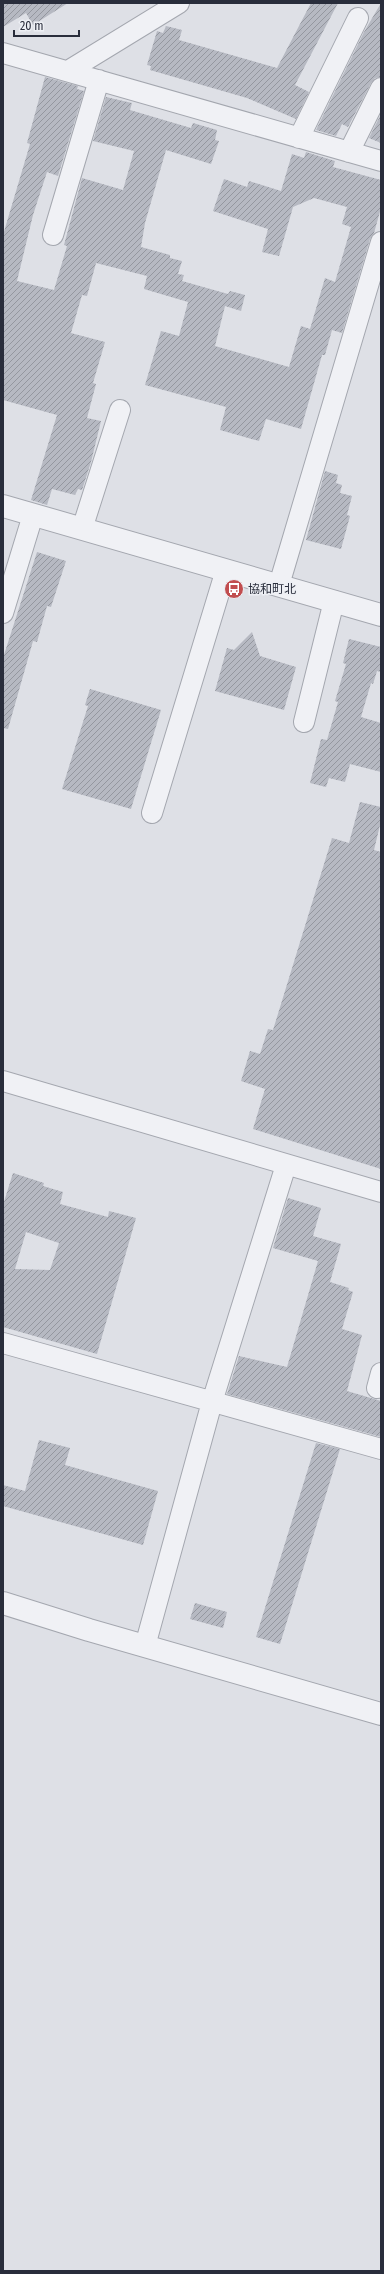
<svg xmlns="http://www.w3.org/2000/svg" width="384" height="2274" viewBox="0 0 384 2274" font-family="'Fira Sans Condensed','Noto Sans JP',sans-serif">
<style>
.building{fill:url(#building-hatch);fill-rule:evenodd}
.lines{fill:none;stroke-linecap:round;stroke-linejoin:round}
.minor-casing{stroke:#a4a7af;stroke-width:22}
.tertiary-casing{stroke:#a4a7af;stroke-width:24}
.minor{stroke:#f0f1f5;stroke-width:20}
.tertiary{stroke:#f0f1f5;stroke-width:22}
.labels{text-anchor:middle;stroke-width:3;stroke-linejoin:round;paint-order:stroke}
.poi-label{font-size:12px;fill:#292d3b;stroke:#edeff4;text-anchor:start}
</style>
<defs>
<pattern id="building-hatch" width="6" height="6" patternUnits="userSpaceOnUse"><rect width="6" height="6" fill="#b6b9c2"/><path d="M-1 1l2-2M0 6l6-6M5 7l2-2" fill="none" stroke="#94979f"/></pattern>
</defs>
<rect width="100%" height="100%" fill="#dee0e6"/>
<path class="building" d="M 3,3 L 68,3 L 33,25 L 26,13 L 3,27 Z
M 311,3 L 338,3 L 295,85 L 309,92 L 296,119 L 247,98 L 150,70 L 151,66 L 147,65 L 157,31 L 163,33 L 166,26 L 182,30 L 179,40 L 277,68 Z
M 381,3 L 381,77 L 375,78 L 371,83 L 348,127 L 342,124 L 336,136 L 316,130 L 364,32 Z
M 45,77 L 78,86 L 77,89 L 84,91 L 58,176 L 47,172 L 33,215 L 17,281 L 54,290 L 67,246 L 64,245 L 82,178 L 123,190 L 134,151 L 93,141 L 106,97 L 132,103 L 130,110 L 191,128 L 193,123 L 217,130 L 215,140 L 219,141 L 211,164 L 166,150 L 145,223 L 141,247 L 170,255 L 170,258 L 182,261 L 178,274 L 184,275 L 182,281 L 228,294 L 230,291 L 245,295 L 241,311 L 225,306 L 215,346 L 289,367 L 301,326 L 310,329 L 325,278 L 335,282 L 351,227 L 342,224 L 347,207 L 314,198 L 293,207 L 279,256 L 262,252 L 268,229 L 213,211 L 224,179 L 247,187 L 249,181 L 281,191 L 292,154 L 304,158 L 306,152 L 335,161 L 333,167 L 381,180 L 381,208 L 374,233 L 370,239 L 342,333 L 332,330 L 325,355 L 322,355 L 301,429 L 266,419 L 259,441 L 220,430 L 226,407 L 145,385 L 161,331 L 179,336 L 188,302 L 144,289 L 147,276 L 96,263 L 87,296 L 82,295 L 71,333 L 105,342 L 93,383 L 96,384 L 87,418 L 101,421 L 91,462 L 82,490 L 78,489 L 75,495 L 52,489 L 47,505 L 31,500 L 57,415 L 3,400 L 3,235 L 30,144 L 27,143 Z
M 381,114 L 381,143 L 369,138 Z
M 325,471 L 338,475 L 336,483 L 342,485 L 340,493 L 352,496 L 347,515 L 350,516 L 341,549 L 306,540 Z
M 37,552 L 66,561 L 51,607 L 47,606 L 37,642 L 33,641 L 8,729 L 3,728 L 3,658 Z
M 252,632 L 260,656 L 296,667 L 284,710 L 215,691 L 227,648 L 234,650 Z
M 349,639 L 381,647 L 381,672 L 377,671 L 373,684 L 371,683 L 361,717 L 381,723 L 381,772 L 350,764 L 345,782 L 329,778 L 326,787 L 310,783 L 321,739 L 327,740 L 338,702 L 335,701 L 346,664 L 343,663 Z
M 90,689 L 161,710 L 131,809 L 62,789 L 88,706 L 85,705 Z
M 360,802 L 381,807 L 381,821 L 374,850 L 381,852 L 381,1169 L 253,1129 L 265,1089 L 241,1081 L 250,1051 L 260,1054 L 268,1029 L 273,1030 L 332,838 L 349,843 Z
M 13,1173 L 44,1183 L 43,1186 L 63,1192 L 60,1204 L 108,1217 L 109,1211 L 136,1218 L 97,1354 L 3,1327 L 3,1205 ZM 26,1232 L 59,1243 L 50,1270 L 15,1269 Z
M 288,1198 L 321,1208 L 313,1236 L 341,1244 L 330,1282 L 349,1288 L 348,1290 L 353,1292 L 342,1329 L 362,1335 L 347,1391 L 381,1401 L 381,1437 L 227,1394 L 239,1356 L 287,1367 L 318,1261 L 273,1248 Z
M 39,1440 L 70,1448 L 65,1465 L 158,1491 L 143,1545 L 3,1506 L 3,1485 L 25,1491 Z
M 316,1443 L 340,1449 L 280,1644 L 256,1637 Z
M 195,1603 L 227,1612 L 223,1628 L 190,1619 Z"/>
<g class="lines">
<defs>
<path id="minor" d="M 3,53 L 381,161
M 68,71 L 179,3
M 299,138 L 358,18
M 349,152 L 381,88
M 53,235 L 99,80
M 82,529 L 120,410
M 279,585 L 381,242
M 3,613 L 33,515
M 304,722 L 334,601
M 152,813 L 226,570
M 3,1081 L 381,1192
M 3,1343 L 381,1449
M 377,1388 L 381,1373
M 145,1646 L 212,1402 L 286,1165"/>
<path id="tertiary" d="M 3,506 L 381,615
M 3,1603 L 89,1630 L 381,1714"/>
</defs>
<use href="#minor" class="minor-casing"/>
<use href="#tertiary" class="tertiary-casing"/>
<use href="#minor" class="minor"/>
<use href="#tertiary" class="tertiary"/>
</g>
<defs>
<symbol id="bus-disc" viewBox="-11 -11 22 22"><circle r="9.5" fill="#c14d4f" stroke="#edeff4"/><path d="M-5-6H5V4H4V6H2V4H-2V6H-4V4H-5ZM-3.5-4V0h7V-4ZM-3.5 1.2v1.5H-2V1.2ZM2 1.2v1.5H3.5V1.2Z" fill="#fff"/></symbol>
</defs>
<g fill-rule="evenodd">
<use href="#bus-disc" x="223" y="578" width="22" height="22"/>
</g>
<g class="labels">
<g class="poi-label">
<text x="248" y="593">協和町北</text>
</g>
</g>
<rect width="384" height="2274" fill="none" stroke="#292d3b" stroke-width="8"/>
<path d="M14 30v6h65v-6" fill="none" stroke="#292d3b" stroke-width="2"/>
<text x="20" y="30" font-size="12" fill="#292d3b" stroke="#edeff4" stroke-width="3" paint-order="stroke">20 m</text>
</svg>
